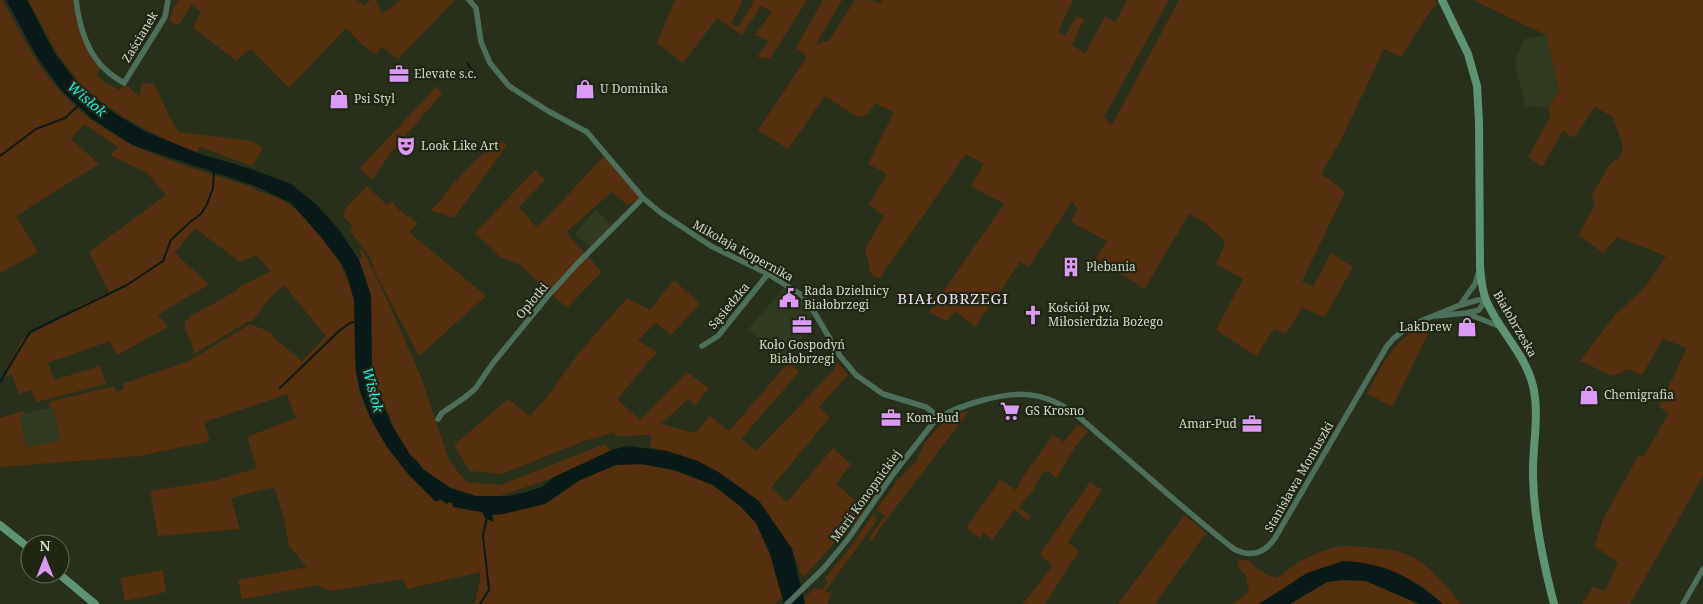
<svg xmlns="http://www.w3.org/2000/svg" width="1703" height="604" viewBox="0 0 1703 604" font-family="'Noto Serif',serif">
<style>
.built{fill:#303a20}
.green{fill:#562f0e}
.water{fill:#091a19}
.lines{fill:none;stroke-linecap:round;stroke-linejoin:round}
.stream{stroke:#091a19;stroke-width:2}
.street{stroke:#4d6f5b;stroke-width:5.5}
.secondary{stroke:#5c9474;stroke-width:8}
.labels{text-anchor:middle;stroke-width:4.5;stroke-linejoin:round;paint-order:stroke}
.street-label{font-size:12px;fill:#d3d8cb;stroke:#1f2612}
.poi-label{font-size:12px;fill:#d3d8cb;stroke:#1f2612;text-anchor:start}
.water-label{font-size:14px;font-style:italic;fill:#20ede8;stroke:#1f2612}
.quarter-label{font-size:15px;letter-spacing:1px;fill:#eedcf6;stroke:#1f2612}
</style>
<rect width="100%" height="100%" fill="#28301b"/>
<path class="built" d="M 1546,35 L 1559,90 L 1548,108 L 1525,106 L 1515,62 L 1524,39 Z
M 596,210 L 614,229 L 593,249 L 575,233 Z
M 784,288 L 794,293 L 806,304 L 812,313 L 814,324 L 798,342 L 784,362 L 748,329 Z
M 53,407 L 60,441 L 26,447 L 20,415 Z"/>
<path class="green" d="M 0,0 L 2,0 C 16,24 29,50 45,73 C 99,145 171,161 252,187 L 255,190 C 266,194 278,197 287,203 C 315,221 357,278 355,313 C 354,340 353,370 361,396 C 371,425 388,450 408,474 C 416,483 426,492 435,501 L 440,499 L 452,503 L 461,509 L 482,512 L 494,521 L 492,515 L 503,514 L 545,504 L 580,480 L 616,465 L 641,464 L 674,470 L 713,485 L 740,506 L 756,523 L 770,554 L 782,597 L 775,604 L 472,604 L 475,603 L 480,579 L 480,572 L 407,589 L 403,579 L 331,591 L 318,585 L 242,599 L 238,580 L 307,567 L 289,546 L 284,518 L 274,487 L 231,498 L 240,529 L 158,536 L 150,491 L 218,480 L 257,468 L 247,437 L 296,418 L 287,394 L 204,422 L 210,441 L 139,456 L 0,467 L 0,418 L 24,411 L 25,414 L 20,416 L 26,447 L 60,441 L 53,407 L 49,408 L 49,404 L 52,401 L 111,387 L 114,387 L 116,392 L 124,390 L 123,385 L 125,383 L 187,362 L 249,325 L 253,325 L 270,332 L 277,341 L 298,357 L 301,362 L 326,336 L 285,286 L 275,292 L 252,321 L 247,322 L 194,354 C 194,341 182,332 185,322 L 191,316 L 238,290 L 237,288 L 271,271 L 256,255 L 240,262 L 195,228 L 175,253 L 209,285 L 185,298 L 158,315 L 168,327 L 117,355 L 109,341 L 48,363 L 54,380 L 100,366 L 106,384 L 36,402 L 31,390 L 19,394 L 12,375 L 3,377 L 22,339 L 83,304 L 109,292 L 89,252 L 166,195 L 147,173 L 110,155 L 118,147 L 84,124 L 71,139 L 99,164 L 16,216 L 38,252 L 0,273 Z
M 28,0 L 73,0 L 78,23 L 102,68 L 96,75 L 107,84 L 120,90 L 124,83 L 140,97 L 141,84 L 150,83 L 154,84 C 163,100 168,118 179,132 L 252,141 L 263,148 L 252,166 L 200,147 L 196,153 L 177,146 L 123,117 L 85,90 L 58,55 Z
M 180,0 L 357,0 L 365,6 L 370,0 L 376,0 L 382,14 L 401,0 L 455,0 L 398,59 L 382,47 L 376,54 L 362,45 L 346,28 L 289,88 L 251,49 L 236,61 L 193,27 L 201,12 L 192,4 L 180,23 L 176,25 L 169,21 L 174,7 Z
M 675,0 L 743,0 L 731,24 L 738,27 L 754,2 L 751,0 L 807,0 L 770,59 L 757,57 L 769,41 L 755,35 L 772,12 L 761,6 L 742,35 L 717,18 L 683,63 L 657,43 Z
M 823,0 L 842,0 L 816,44 L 829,41 L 855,0 L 871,0 L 880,4 L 882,0 L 1073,0 L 1058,32 L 1065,36 L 1076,16 L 1084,19 L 1072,45 L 1085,53 L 1105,17 L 1116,22 L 1127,0 L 1169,0 L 1104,117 L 1110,124 L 1113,123 L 1179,0 L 1435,0 L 1437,4 L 1429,13 L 1401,57 L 1384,49 L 1341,140 L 1321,174 L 1334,183 L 1345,192 L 1302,281 L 1313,287 L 1331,253 L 1353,267 L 1325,317 L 1302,308 L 1286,334 L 1274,329 L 1256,356 L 1216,330 L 1243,279 L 1216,264 L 1224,246 L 1224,240 L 1204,222 L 1189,214 L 1144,290 L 1133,281 L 1096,259 L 1107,241 L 1071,222 L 1078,209 L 1072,201 L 1029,267 L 1020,262 L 997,296 L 975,327 L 955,311 L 947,321 L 929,312 L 1004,204 L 971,186 L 984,164 L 966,154 L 879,279 L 871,274 L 865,249 L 884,216 L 869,204 L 887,174 L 868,164 L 894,112 L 875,103 L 868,115 L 857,117 L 825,96 L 788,149 L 758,130 L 807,57 L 796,48 Z
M 1473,0 L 1703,0 L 1703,476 L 1630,604 L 1582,604 L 1593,587 L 1605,591 L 1618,563 L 1595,546 L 1603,519 L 1639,455 L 1644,456 L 1669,413 L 1659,407 L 1687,348 L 1663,339 L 1642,375 L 1629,369 L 1613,376 L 1580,361 L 1614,316 L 1646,286 L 1666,256 L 1617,237 L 1603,253 L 1579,235 L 1595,204 L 1591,197 L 1610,164 L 1620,157 L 1623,146 L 1613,117 L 1595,107 L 1574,138 L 1563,131 L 1542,167 L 1528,157 L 1551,115 L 1548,108 L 1559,90 L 1546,35 Z
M 437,86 L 442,94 L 393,150 L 372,180 L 360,168 Z
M 497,139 L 507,145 L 454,218 L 431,210 L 442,199 L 450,187 Z
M 604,156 L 641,198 L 627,205 L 612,192 L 566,232 L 602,272 L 567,308 L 519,264 L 499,256 L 475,233 L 535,170 L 545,180 L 519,207 L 537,228 Z
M 367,186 L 387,205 L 392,201 L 399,210 L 418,223 L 409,232 L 486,296 L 419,356 L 373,268 L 374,267 L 370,257 L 350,230 L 353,226 L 343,216 L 345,209 Z
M 362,249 L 381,286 L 421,377 L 449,460 L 466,482 L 501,485 L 605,444 L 610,451 L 550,479 L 488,500 L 452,488 L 418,467 L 397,435 L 372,373 L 371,295 L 359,260 L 362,256 L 359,251 Z
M 674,280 L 700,304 L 671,335 L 656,323 L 638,340 L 657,352 L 617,399 L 640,420 L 687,372 L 709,388 L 695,405 L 688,399 L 661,424 L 695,433 L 710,416 L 729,431 L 789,362 L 799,372 L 741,439 L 756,451 L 834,370 L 837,361 L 848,375 L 819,407 L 830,417 L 771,488 L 787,502 L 833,448 L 851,464 L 836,484 L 868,511 L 836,541 L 810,571 L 802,577 L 792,549 L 759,501 L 681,455 L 650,447 L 651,435 L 615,436 L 615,432 L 584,441 L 502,474 L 470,471 L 454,445 L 508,399 L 530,416 L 546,398 L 578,354 L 627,298 L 650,310 Z
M 1427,324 L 1429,325 L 1429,332 L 1392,407 L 1367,393 C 1383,364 1394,338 1427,324 Z
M 970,410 L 880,528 L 872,541 L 868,539 L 885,516 L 876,510 L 897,481 L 916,462 L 924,444 L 939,426 L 949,418 Z
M 1078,424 L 1088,431 L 1075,447 L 1057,478 L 1048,471 L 1042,473 L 1034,489 L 1019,507 L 1031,516 L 1028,520 L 1014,510 L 992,540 L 984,533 L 980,538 L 966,528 L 1000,480 L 1016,490 L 1022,478 L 1053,435 L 1064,442 Z
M 1090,482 L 1102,490 L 1068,542 L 1079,551 L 1045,604 L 1023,604 L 1052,566 L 1040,554 Z
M 873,514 L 876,517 L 876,522 L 825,591 L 828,593 L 832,590 L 828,604 L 805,604 L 804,598 L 815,588 C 822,591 824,588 828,581 L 825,578 L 853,544 Z
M 1185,515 L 1206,533 L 1155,604 L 1118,604 Z
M 1339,546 C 1359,546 1400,548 1416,559 C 1434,570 1448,588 1461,604 L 1443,604 L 1421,585 L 1307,573 L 1259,604 L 1233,604 L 1249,592 L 1246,576 L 1237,565 L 1239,560 L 1248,560 C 1256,569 1265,575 1277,578 L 1300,561 L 1323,551 Z
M 163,570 L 166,592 L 125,601 L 120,578 Z
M 1343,580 L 1366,581 L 1419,604 L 1290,604 L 1327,582 Z"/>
<path class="water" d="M 6,0 L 27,0 L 54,52 L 77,83 L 114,113 L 144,131 L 203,155 L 245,167 L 291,184 L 317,205 L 340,231 L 359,260 L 371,295 L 372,373 L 378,393 L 383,403 L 382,407 L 385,409 L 387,414 L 389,416 L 390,422 L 411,456 L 416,460 L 423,469 L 450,488 L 476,496 L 507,496 L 523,493 L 542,487 L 554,477 L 612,450 L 627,446 L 667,451 L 698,461 L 720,473 L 759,501 L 792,549 L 805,604 L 784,604 L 770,554 L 756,523 L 740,506 L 713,485 L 674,470 L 641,464 L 616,465 L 580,480 L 545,504 L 503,514 L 492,515 L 494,522 L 485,518 L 482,512 L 453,507 L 452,503 L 449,502 L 447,504 L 440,499 L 438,501 L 435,501 L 409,475 L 387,447 L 371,419 L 361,394 L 356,372 L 354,300 L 346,272 L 341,263 L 320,236 L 291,203 L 255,186 L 132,145 L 91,118 L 61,90 L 37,57 Z
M 1343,561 C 1386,563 1411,577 1443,604 L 1419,604 L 1366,581 L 1343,580 L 1327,582 L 1290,604 L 1259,604 L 1307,573 Z"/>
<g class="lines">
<path class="stream" d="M 467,63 L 477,77
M 0,156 L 36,129 L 65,118 L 79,105
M 0,382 L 30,332 L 127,285 L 163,261 L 171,240 L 190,222 L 201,214 L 207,204 L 213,188 L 214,170
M 280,388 L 339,331 L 350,323 L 355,322
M 480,604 L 489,590 L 483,536 L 487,517"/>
<path class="street" d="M 76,0 C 79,25 87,54 107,71 C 112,76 118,79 124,83 L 165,17 L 168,0
M 469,0 L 476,8 L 481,42 L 490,63 L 509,86 L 548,111 L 587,132 L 643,198 L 661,213 L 711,246 L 768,274 L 800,294 L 810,305 L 840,356 L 856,375 L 883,394 L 926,407 L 939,417
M 1468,314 L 1501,327
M 1436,316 L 1466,313 L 1479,310 L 1486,299 L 1478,300 L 1461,305
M 702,346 L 718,336 L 768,274
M 438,419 L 442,413 L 464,398 L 475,389 L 493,363 L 548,296 L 577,264 L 643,198
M 787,604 L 824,568 L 848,539 L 894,473 L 933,423 C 947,411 963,406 980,401 C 1006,394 1029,390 1055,402 C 1073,410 1088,425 1103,438 C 1147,475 1189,514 1234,549 C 1251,558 1265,553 1275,538 L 1387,346 L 1394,338 L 1411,325 L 1460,305 L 1475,284 L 1479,271
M 1683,604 L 1703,569"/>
<path class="secondary" d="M 1442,0 L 1468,54 L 1477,86 L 1479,121 L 1480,267 C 1481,278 1482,290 1486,300 C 1499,331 1525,353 1533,386 C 1540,415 1532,448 1533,477 C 1534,520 1543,562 1554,604
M 0,525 L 30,549
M 59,574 L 95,604"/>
</g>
<defs>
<symbol id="office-bare" viewBox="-9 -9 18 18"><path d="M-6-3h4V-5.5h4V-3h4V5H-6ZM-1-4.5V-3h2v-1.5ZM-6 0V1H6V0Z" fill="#da9af6" stroke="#1f2612" stroke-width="2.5" paint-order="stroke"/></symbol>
<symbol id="shop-bare" viewBox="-9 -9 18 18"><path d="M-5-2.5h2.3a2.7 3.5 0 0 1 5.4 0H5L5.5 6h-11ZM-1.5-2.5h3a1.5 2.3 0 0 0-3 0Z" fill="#da9af6" stroke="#1f2612" stroke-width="2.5" paint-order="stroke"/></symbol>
<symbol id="theatre-bare" viewBox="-9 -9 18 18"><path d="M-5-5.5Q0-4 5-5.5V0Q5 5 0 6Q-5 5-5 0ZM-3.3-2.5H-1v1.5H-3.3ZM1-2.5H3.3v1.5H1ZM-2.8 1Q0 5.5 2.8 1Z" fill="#da9af6" stroke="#1f2612" stroke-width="2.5" paint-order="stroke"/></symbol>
<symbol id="building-bare" viewBox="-9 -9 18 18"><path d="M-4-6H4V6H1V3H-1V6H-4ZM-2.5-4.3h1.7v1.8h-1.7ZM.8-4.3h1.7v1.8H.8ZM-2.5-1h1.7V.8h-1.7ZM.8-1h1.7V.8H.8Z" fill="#da9af6" stroke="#1f2612" stroke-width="2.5" paint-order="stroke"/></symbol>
<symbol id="civic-bare" viewBox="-9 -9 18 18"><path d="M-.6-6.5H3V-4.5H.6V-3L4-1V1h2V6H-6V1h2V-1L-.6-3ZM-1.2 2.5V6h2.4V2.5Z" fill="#da9af6" stroke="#1f2612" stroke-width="2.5" paint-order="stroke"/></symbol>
<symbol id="church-bare" viewBox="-9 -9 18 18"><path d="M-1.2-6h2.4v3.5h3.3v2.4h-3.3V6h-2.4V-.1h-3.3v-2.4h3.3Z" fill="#da9af6" stroke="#1f2612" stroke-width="2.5" paint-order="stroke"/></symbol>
<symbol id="supermarket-bare" viewBox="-9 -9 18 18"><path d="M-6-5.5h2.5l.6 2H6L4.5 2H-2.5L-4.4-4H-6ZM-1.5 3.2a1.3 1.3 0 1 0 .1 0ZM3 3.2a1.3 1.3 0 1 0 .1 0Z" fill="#da9af6" stroke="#1f2612" stroke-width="2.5" paint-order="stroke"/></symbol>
</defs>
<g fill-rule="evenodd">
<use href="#office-bare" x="385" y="60" width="28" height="28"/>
<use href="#shop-bare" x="571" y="75" width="28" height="28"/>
<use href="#shop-bare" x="325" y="85" width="28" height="28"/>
<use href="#theatre-bare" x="392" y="132" width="28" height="28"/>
<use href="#building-bare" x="1057" y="253" width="28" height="28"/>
<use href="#civic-bare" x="775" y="284" width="28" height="28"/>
<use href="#church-bare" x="1019" y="301" width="28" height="28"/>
<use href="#office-bare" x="788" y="311" width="28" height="28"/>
<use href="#shop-bare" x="1453" y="313" width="28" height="28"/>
<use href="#shop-bare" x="1575" y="381" width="28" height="28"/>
<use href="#supermarket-bare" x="996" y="397" width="28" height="28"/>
<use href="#office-bare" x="877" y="404" width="28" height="28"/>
<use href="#office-bare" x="1238" y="410" width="28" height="28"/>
</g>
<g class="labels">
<g class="street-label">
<text transform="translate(140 37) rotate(-59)" y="4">Zaścianek</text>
<text transform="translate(743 251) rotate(29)" y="4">Mikołaja Kopernika</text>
<text transform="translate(532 301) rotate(-50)" y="4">Opłotki</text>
<text transform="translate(729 306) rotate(-50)" y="4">Sąsiedzka</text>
<text transform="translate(1515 324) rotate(60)" y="4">Białobrzeska</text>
<text transform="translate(1299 477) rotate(-60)" y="4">Stanisława Moniuszki</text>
<text transform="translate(866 496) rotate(-54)" y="4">Marii Konopnickiej</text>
</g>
<g class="poi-label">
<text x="414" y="78">Elevate s.c.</text>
<text x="600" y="93">U Dominika</text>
<text x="354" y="103">Psi Styl</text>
<text x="421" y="150">Look Like Art</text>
<text x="1086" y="271">Plebania</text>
<text x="804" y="295">Rada Dzielnicy<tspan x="804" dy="14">Białobrzegi</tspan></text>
<text x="1048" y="312">Kościół pw.<tspan x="1048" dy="14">Miłosierdzia Bożego</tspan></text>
<text x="1452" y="331" text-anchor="end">LakDrew</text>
<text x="802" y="349" text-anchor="middle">Koło Gospodyń<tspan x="802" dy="14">Białobrzegi</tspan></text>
<text x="1604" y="399">Chemigrafia</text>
<text x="1025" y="415">GS Krosno</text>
<text x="906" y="422">Kom-Bud</text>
<text x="1237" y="428" text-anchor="end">Amar-Pud</text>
</g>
<g class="water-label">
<text transform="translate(87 99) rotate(40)" y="5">Wisłok</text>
<text transform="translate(373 390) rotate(75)" y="5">Wisłok</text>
</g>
<g class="quarter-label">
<text x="953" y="304">BIAŁOBRZEGI</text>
</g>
</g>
<g transform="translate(45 559)"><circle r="24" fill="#1f2612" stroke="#676d5c"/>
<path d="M0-4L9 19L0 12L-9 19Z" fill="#da9af6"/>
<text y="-8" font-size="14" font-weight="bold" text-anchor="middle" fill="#d3d8cb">N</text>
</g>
</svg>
